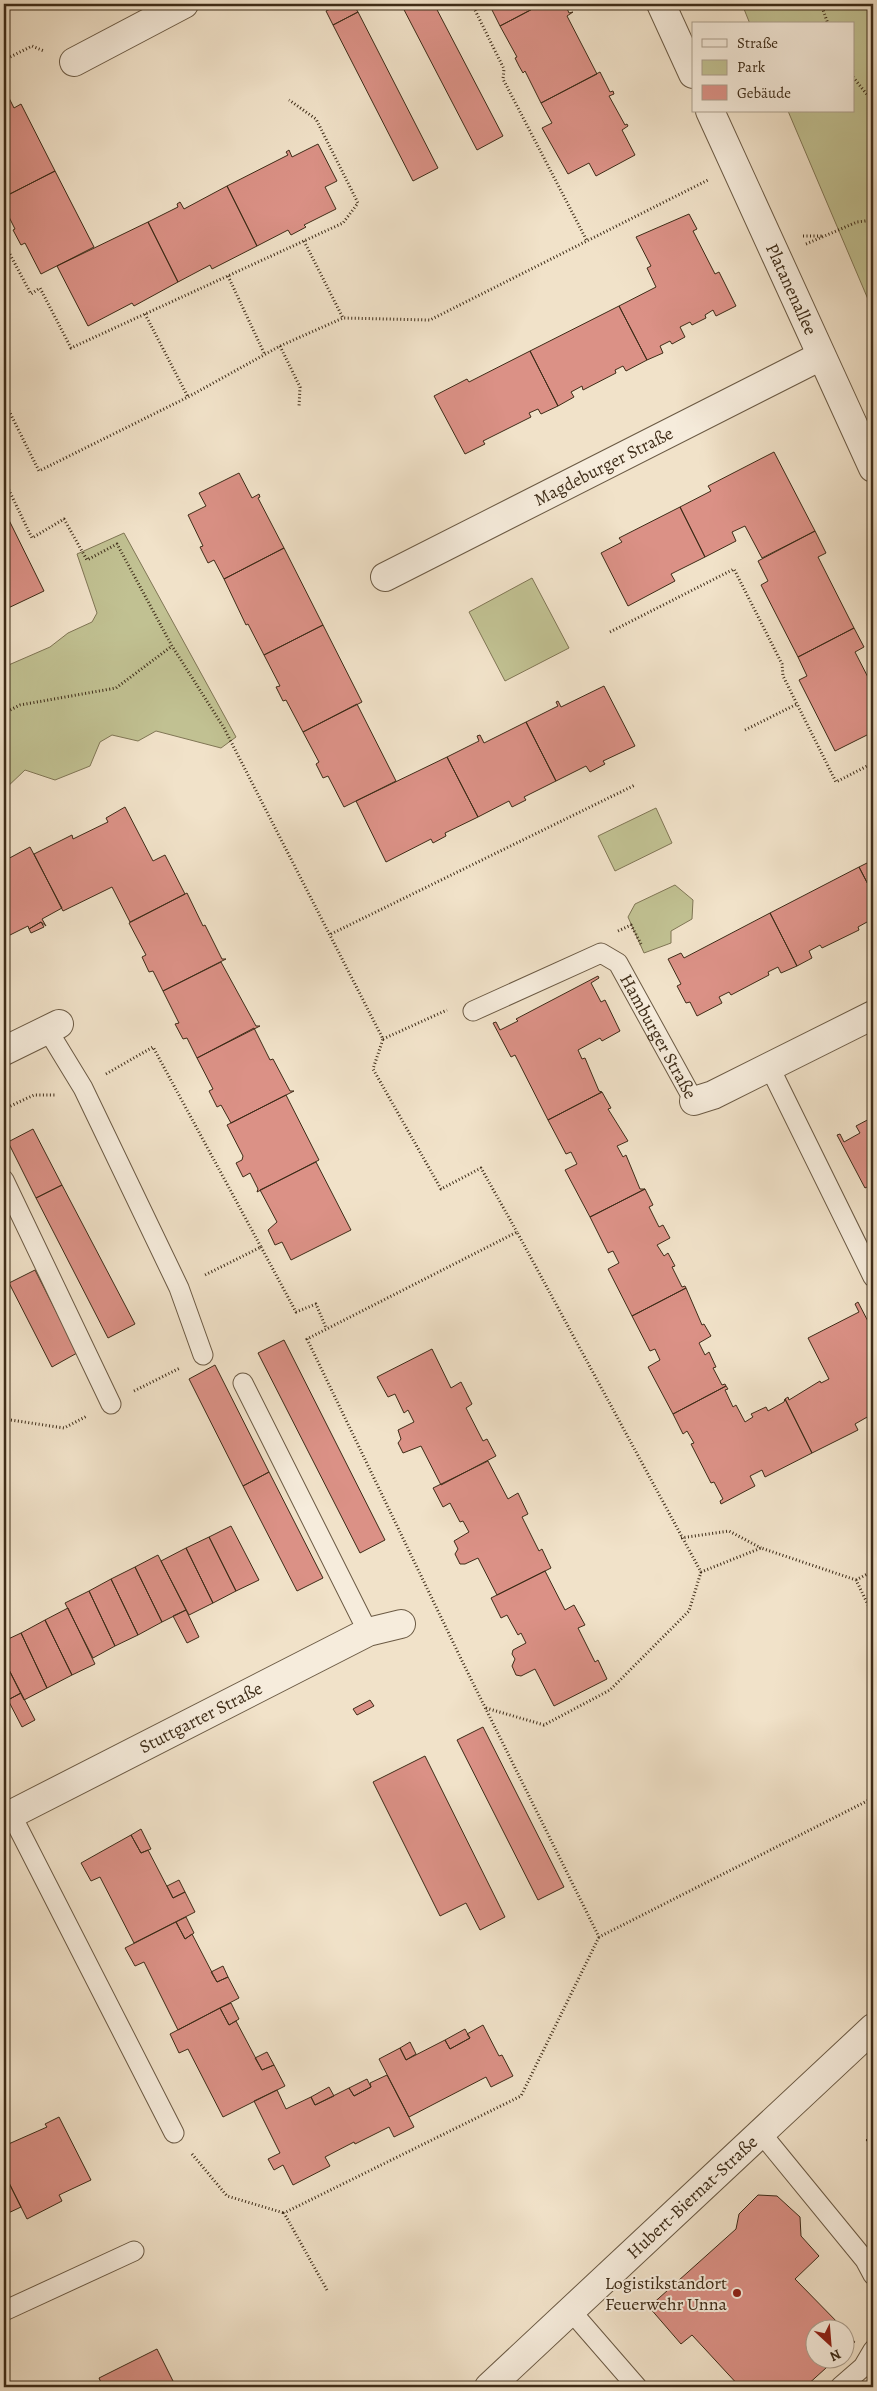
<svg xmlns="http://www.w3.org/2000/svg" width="877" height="2391" viewBox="0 0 877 2391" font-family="Alegreya,serif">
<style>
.green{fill:#c1c192;stroke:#807655}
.building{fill:#db9186;stroke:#3e2c18}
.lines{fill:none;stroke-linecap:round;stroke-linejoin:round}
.service-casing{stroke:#6b5a44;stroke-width:21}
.minor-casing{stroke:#6b5a44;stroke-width:30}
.tertiary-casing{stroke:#6b5a44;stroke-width:30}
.path{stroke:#3e2c18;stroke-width:3;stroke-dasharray:1 2.5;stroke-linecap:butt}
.service{stroke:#f6ecdc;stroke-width:19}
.minor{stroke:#f6ecdc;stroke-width:28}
.tertiary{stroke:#f6ecdc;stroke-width:28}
.poi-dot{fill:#8f2418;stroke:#f6ecdc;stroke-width:2}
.labels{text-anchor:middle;stroke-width:4;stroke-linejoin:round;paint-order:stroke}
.street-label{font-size:18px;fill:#3e2c18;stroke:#f6ecdc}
.poi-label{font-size:18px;fill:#3e2c18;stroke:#f6ecdc;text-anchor:end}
</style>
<rect width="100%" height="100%" fill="#f1e2c9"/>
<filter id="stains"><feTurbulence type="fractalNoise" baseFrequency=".004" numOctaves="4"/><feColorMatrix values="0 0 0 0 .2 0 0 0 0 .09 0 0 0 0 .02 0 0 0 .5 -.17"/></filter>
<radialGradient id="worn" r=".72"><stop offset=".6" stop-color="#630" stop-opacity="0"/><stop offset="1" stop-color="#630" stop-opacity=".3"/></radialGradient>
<path class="green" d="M 742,4 L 873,4 L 873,311 L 788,111 L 853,111 L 853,24 L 750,24 Z
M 124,533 L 236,737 L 221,748 L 156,731 L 138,741 L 112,735 L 100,742 L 90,766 L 55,780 L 25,770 L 4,790 L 4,667 L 50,647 L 68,633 L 92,622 L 97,613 L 77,554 Z
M 532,578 L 569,648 L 505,681 L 469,612 Z
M 656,808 L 672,843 L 615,871 L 598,836 Z
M 675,885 L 693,900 L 692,919 L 671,931 L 671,943 L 644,953 L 628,917 L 635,904 Z"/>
<path class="building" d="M 340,4 L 353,4 L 358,12 L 333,25 L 326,11 Z
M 401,4 L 434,4 L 503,136 L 477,150 Z
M 489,4 L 542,4 L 500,26 Z
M 542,4 L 565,4 L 569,13 L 573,12 L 567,16 L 597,74 L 541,103 L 525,71 L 523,73 L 519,66 L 515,58 L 517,57 L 500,26 Z
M 358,12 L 438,168 L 413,181 L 333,25 Z
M 600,72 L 610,92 L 613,91 L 614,94 L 609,96 L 625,125 L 627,124 L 628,126 L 622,130 L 635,155 L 596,176 L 589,163 L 568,174 L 542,128 L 552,123 L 541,103 Z
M 4,88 L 14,108 L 21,104 L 55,171 L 4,197 Z
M 318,144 L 337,181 L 325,187 L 336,209 L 304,225 L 306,227 L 291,235 L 288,230 L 257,246 L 227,186 L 288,155 L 286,152 L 289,150 L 292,157 Z
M 55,171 L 94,247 L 41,274 L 25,243 L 21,245 L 13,230 L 15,229 L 4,207 L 4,197 Z
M 227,186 L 257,246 L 212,269 L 210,265 L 178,282 L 148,222 L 178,207 L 177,204 L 180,202 L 184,209 Z
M 689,214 L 697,229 L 693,231 L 715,274 L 719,272 L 736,306 L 716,316 L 713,310 L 705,315 L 706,318 L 692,325 L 690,322 L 680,327 L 685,337 L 672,344 L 670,341 L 660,346 L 663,353 L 647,360 L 619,306 L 656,287 L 647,268 L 651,266 L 636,237 Z
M 148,222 L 178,282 L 134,306 L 132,303 L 88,326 L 57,266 Z
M 619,306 L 647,360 L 626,371 L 623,366 L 615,370 L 616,373 L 583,390 L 582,386 L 571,392 L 574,397 L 558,406 L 530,351 Z
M 530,351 L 558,406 L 541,414 L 538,409 L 529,413 L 531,417 L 483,441 L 485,444 L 465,454 L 434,396 L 467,379 L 469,382 Z
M 774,452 L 815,531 L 762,558 L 745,526 L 732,532 L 736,541 L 705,557 L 680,507 L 711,491 L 708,486 Z
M 239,473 L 252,498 L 259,494 L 260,497 L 258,498 L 284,548 L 224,579 L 214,560 L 208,563 L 200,547 L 203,546 L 188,515 L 206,506 L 199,493 Z
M 680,507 L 705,557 L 671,574 L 675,581 L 628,606 L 601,553 L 622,542 L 619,538 Z
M 4,510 L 44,591 L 4,610 Z
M 815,531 L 826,553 L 818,557 L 854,628 L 798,657 L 761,585 L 768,581 L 758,561 Z
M 284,548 L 323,625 L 264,655 L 248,624 L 246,625 L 224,579 Z
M 323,625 L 362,702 L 303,732 L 286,700 L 283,701 L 276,687 L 280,686 L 264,655 Z
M 854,628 L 864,647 L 855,652 L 873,687 L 873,732 L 835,751 L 799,680 L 807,676 L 798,657 Z
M 604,686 L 635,746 L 603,761 L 605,764 L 590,772 L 586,766 L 556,781 L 526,722 L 558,706 L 556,702 L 558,701 L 561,707 Z
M 357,704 L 396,781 L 344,807 L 328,776 L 323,778 L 316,764 L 319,762 L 303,732 Z
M 526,722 L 556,781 L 524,797 L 526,800 L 512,807 L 509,801 L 478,817 L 447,757 L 479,741 L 477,736 L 480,735 L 484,743 Z
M 447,757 L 478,817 L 445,833 L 446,836 L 433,843 L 431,839 L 386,862 L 356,801 Z
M 125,807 L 153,861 L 165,855 L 185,894 L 130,922 L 112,887 L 63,911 L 34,854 L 72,835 L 73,839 L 108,822 L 106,818 Z
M 30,847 L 62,908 L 42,919 L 46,926 L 41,922 L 29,929 L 28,926 L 4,938 L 4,861 Z
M 873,860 L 873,894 L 859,867 Z
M 859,867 L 873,894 L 873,926 L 870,928 L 867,922 L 858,927 L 859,930 L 822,948 L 820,945 L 809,951 L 812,958 L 797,966 L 770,913 Z
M 187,893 L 203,926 L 205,925 L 222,959 L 226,959 L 163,991 L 153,971 L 149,972 L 142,957 L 146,955 L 129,923 Z
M 770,913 L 797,966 L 781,973 L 778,967 L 768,972 L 769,975 L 731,995 L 729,992 L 719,997 L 722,1003 L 697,1016 L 690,1002 L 686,1003 L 677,986 L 681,984 L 668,959 L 681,953 L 684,958 Z
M 41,922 L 44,927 L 31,933 L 29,929 Z
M 221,962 L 256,1026 L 260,1026 L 197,1058 L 187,1038 L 183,1039 L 175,1024 L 179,1023 L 163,991 Z
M 598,976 L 599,978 L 591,983 L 601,1002 L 605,1000 L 620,1031 L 602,1041 L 600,1038 L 578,1050 L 582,1059 L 585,1058 L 599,1091 L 602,1092 L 548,1120 L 515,1055 L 511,1057 L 493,1023 L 496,1022 L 500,1030 L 518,1021 L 516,1019 Z
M 254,1028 L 270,1060 L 273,1059 L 290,1091 L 294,1091 L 231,1123 L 221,1105 L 217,1107 L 209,1091 L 213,1089 L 197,1058 Z
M 602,1092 L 611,1108 L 608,1109 L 628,1141 L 617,1146 L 623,1157 L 626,1155 L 640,1189 L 645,1189 L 590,1217 L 565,1170 L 577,1164 L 571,1152 L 566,1154 L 548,1120 Z
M 286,1095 L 319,1160 L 257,1192 L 258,1189 L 250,1173 L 243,1177 L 236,1163 L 242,1160 L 243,1156 L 227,1125 Z
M 873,1117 L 873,1184 L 865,1188 L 837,1135 L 840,1134 L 844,1142 L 860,1133 L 856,1126 Z
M 33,1129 L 62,1185 L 36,1198 L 8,1142 Z
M 316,1162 L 351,1230 L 291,1260 L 282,1242 L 275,1245 L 268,1230 L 277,1222 L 260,1190 Z
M 62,1185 L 135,1324 L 108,1338 L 36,1198 Z
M 645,1189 L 653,1205 L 649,1207 L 659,1227 L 663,1225 L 670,1238 L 657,1245 L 664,1256 L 668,1253 L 675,1266 L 672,1267 L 682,1287 L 685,1286 L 686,1288 L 632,1316 L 608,1269 L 619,1263 L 613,1251 L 608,1253 L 590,1217 Z
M 35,1270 L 77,1353 L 52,1367 L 9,1283 Z
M 686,1288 L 702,1325 L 704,1324 L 711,1336 L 699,1343 L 705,1355 L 709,1352 L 716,1367 L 713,1368 L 722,1385 L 725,1384 L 726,1386 L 673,1414 L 648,1367 L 660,1360 L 655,1349 L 650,1351 L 632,1316 Z
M 858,1302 L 873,1331 L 873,1425 L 869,1416 L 855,1424 L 858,1430 L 812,1453 L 785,1399 L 788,1397 L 789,1400 L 820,1381 L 821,1383 L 829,1379 L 808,1338 L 859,1312 L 855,1304 Z
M 284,1340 L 385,1540 L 360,1553 L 258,1353 Z
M 432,1349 L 451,1388 L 461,1382 L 472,1404 L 466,1408 L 483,1441 L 487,1439 L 496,1456 L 441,1485 L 421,1446 L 403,1453 L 398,1443 L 401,1439 L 398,1430 L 414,1422 L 408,1410 L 404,1413 L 395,1394 L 388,1397 L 377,1377 Z
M 215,1365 L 269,1472 L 243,1486 L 189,1379 Z
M 726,1386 L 728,1389 L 725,1390 L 733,1407 L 736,1405 L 745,1422 L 753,1417 L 751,1414 L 766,1407 L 768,1411 L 784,1402 L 785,1399 L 812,1453 L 765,1477 L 762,1470 L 750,1476 L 755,1486 L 721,1504 L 720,1501 L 723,1499 L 714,1482 L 711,1483 L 691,1444 L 694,1443 L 687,1431 L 683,1434 L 673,1414 Z
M 488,1461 L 508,1499 L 518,1493 L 528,1514 L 522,1517 L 539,1551 L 542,1549 L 551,1568 L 497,1595 L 478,1558 L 465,1564 L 460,1564 L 455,1554 L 458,1549 L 454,1541 L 469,1532 L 463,1521 L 460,1522 L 450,1503 L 443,1507 L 433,1488 Z
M 269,1472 L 323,1578 L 297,1591 L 243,1486 Z
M 231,1526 L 259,1580 L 236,1591 L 209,1537 Z
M 209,1537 L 236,1591 L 213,1603 L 186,1548 Z
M 186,1548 L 213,1603 L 189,1615 L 161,1561 Z
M 158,1555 L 186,1610 L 162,1622 L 135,1567 Z
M 135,1567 L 162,1622 L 138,1635 L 111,1579 Z
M 545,1571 L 565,1610 L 574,1605 L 585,1625 L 578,1628 L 595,1662 L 598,1660 L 607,1679 L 554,1706 L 535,1669 L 521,1676 L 516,1675 L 512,1666 L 515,1659 L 512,1654 L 513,1650 L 526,1643 L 521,1633 L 518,1635 L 507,1615 L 501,1618 L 491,1598 Z
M 111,1579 L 138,1635 L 115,1646 L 89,1591 Z
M 89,1591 L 115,1646 L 93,1658 L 65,1603 Z
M 68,1608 L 95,1664 L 72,1675 L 45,1620 Z
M 186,1610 L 199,1637 L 187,1643 L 173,1616 Z
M 45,1620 L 72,1675 L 47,1688 L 21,1633 Z
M 21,1633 L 47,1688 L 24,1700 L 4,1660 L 4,1641 Z
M 4,1660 L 21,1693 L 4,1702 Z
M 21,1693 L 35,1720 L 22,1727 L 8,1700 Z
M 370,1700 L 374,1706 L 357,1715 L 353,1709 Z
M 483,1727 L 564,1887 L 538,1900 L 457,1740 Z
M 425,1756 L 505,1917 L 480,1930 L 466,1903 L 440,1916 L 373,1782 Z
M 141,1829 L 151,1849 L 141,1853 L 131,1835 Z
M 131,1835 L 141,1853 L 148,1850 L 173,1898 L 185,1892 L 195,1912 L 134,1943 L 100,1877 L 91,1881 L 81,1863 Z
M 179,1880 L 185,1892 L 173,1898 L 167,1886 Z
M 186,1917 L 194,1933 L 185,1939 L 176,1922 Z
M 176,1922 L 185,1939 L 192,1934 L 217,1982 L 228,1977 L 239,1998 L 178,2030 L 144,1962 L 135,1966 L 125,1948 Z
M 223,1966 L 228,1977 L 217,1982 L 211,1972 Z
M 231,2003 L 239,2019 L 229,2025 L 220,2008 Z
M 220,2008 L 229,2025 L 236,2021 L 262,2070 L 274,2065 L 285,2086 L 223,2117 L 188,2049 L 179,2053 L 170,2034 Z
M 483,2025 L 499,2056 L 502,2055 L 513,2076 L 491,2087 L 486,2077 L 409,2117 L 379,2059 L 400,2048 L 406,2060 L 445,2040 L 450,2049 L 470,2038 L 467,2034 Z
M 465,2029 L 470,2038 L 450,2049 L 445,2040 Z
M 410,2042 L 416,2054 L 406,2060 L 400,2048 Z
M 267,2052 L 274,2065 L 262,2070 L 255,2058 Z
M 387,2075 L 414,2127 L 394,2137 L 389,2127 L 355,2144 L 354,2142 L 325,2157 L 330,2166 L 293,2185 L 283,2165 L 274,2170 L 268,2159 L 280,2153 L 254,2101 L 277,2090 L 286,2109 L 311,2097 L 315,2105 L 349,2088 L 354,2096 L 371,2087 L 370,2083 Z
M 367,2079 L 371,2087 L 354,2096 L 349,2088 Z
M 329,2087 L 334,2096 L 315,2105 L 311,2097 Z
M 59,2117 L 91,2180 L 59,2195 L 62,2201 L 27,2219 L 4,2173 L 4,2146 L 47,2127 L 45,2124 Z
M 873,2133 L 873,2148 L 866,2140 Z
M 4,2173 L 21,2207 L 4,2215 Z
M 758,2195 L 777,2196 L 800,2217 L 801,2236 L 819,2256 L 795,2279 L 843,2328 L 814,2328 L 814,2358 L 837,2358 L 805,2387 L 740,2387 L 692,2335 L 681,2344 L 649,2307 L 736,2229 L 739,2214 Z
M 844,2330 L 855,2342 L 844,2352 Z
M 157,2349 L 176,2387 L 103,2387 L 99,2378 Z"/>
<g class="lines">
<defs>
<g id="service">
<path id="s1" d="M 473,1011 L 601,953 L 618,963 L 694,1101"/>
<path d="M 47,1029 L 83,1088 L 179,1288 L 203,1355"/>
<path d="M 769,1066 L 873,1277"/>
<path d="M 4,1180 L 111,1404"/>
<path d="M 243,1383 L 368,1632"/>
<path d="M 11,1814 L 174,2133"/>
<path d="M 761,2133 L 865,2260 L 873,2275"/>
<path d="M 4,2311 L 134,2251"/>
<path d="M 571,2311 L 637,2387"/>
<path d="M 840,2387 L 863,2367 L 873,2350"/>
</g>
<g id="minor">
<path d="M 661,4 L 693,74"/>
<path d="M 74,62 L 184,4"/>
<path id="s2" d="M 710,111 L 873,468"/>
<path id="s3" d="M 385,577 L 821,356"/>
<path d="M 4,1051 L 59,1024"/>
<path d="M 694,1101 L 713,1095 L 873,1015"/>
<path id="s4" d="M 4,1818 L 368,1632 L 401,1624"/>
</g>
<g id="tertiary">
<path id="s5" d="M 489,2387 L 873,2028"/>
</g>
</defs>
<use href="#service" class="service-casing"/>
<use href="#minor" class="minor-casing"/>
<use href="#tertiary" class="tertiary-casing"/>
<path class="path" d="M 472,4 L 504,69 L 503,79 L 587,241
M 821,4 L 828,24
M 4,60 L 32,46 L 44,51
M 853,77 L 873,102
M 803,236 L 824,236
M 304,241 L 343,318
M 806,244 L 857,222 L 873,220
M 5,245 L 31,294 L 40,288 L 71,348 L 343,223 L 358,203 L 316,119 L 289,100
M 228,276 L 265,355
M 145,314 L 188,397
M 280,346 L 300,387 L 299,407
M 4,401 L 39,471 L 188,397 L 280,346 L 343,318 L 430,320 L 708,180
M 4,480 L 32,538 L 64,519 L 87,560 L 117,544 L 172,646 L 224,728 L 383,1039 L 373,1069 L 441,1189 L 481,1168 L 517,1232
M 610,632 L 734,569 L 782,664 L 783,676 L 836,782 L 873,763
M 4,713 L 20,705 L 116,688 L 172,646
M 745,730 L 797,704
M 618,931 L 631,925 L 641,944
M 331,934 L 635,785
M 383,1039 L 447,1010
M 106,1074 L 153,1047 L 261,1247 L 203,1276
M 4,1109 L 34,1095 L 55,1095
M 261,1247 L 296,1312 L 316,1304 L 326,1328
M 134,1391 L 180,1368
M 4,1419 L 64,1428 L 87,1416
M 681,1538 L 729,1531 L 761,1548
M 856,1580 L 873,1571
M 873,1615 L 856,1580 L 761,1548 L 701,1572 L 517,1232 L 307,1339 L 464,1665 L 599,1937 L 873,1798
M 486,1708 L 544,1725 L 610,1690 L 689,1611 L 701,1572
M 192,2154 L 227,2196 L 284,2213
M 327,2290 L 284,2213 L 521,2096 L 599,1937
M 4,2386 L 6,2387"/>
<use href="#service" class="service"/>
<use href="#minor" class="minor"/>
<use href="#tertiary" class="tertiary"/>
</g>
<circle class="poi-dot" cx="737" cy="2293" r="5"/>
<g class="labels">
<g class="street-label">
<text dy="6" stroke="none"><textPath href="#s2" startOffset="196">Platanenallee</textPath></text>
<text dy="6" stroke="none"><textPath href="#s3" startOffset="245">Magdeburger Straße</textPath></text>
<text dy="6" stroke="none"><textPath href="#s1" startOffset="244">Hamburger Straße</textPath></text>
<text dy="6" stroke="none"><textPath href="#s4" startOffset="221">Stuttgarter Straße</textPath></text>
<text dy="6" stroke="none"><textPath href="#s5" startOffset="278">Hubert-Biernat-Straße</textPath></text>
</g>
<g class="poi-label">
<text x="727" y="2289">Logistikstandort<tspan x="727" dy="21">Feuerwehr Unna</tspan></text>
</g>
</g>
<rect width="877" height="2391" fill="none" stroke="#f1e2c9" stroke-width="20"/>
<rect x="5" y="5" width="867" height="2381" fill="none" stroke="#3e2c18" stroke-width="2.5"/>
<rect x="10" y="10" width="857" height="2371" fill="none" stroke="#3e2c18"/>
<rect x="692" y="22" width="162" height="90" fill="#f6ecdc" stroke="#ac9f8e"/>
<rect x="702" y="39" width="25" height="8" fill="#f6ecdc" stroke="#ac9f8e"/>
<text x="737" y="48" font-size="15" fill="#3e2c18">Straße</text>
<rect x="702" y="60" width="25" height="15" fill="#c1c192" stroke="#ac9f8e"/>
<text x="737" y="72" font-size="15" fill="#3e2c18">Park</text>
<rect x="702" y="85" width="25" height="15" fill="#db9186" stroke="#ac9f8e"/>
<text x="737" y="98" font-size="15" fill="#3e2c18">Gebäude</text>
<g transform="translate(830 2344) rotate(154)"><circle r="24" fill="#f6ecdc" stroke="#ac9f8e"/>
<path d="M0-4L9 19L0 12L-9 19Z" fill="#8f2418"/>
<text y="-8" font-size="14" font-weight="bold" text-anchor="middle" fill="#3e2c18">N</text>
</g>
<rect width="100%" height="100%" filter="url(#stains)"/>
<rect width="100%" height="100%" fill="url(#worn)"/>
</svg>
